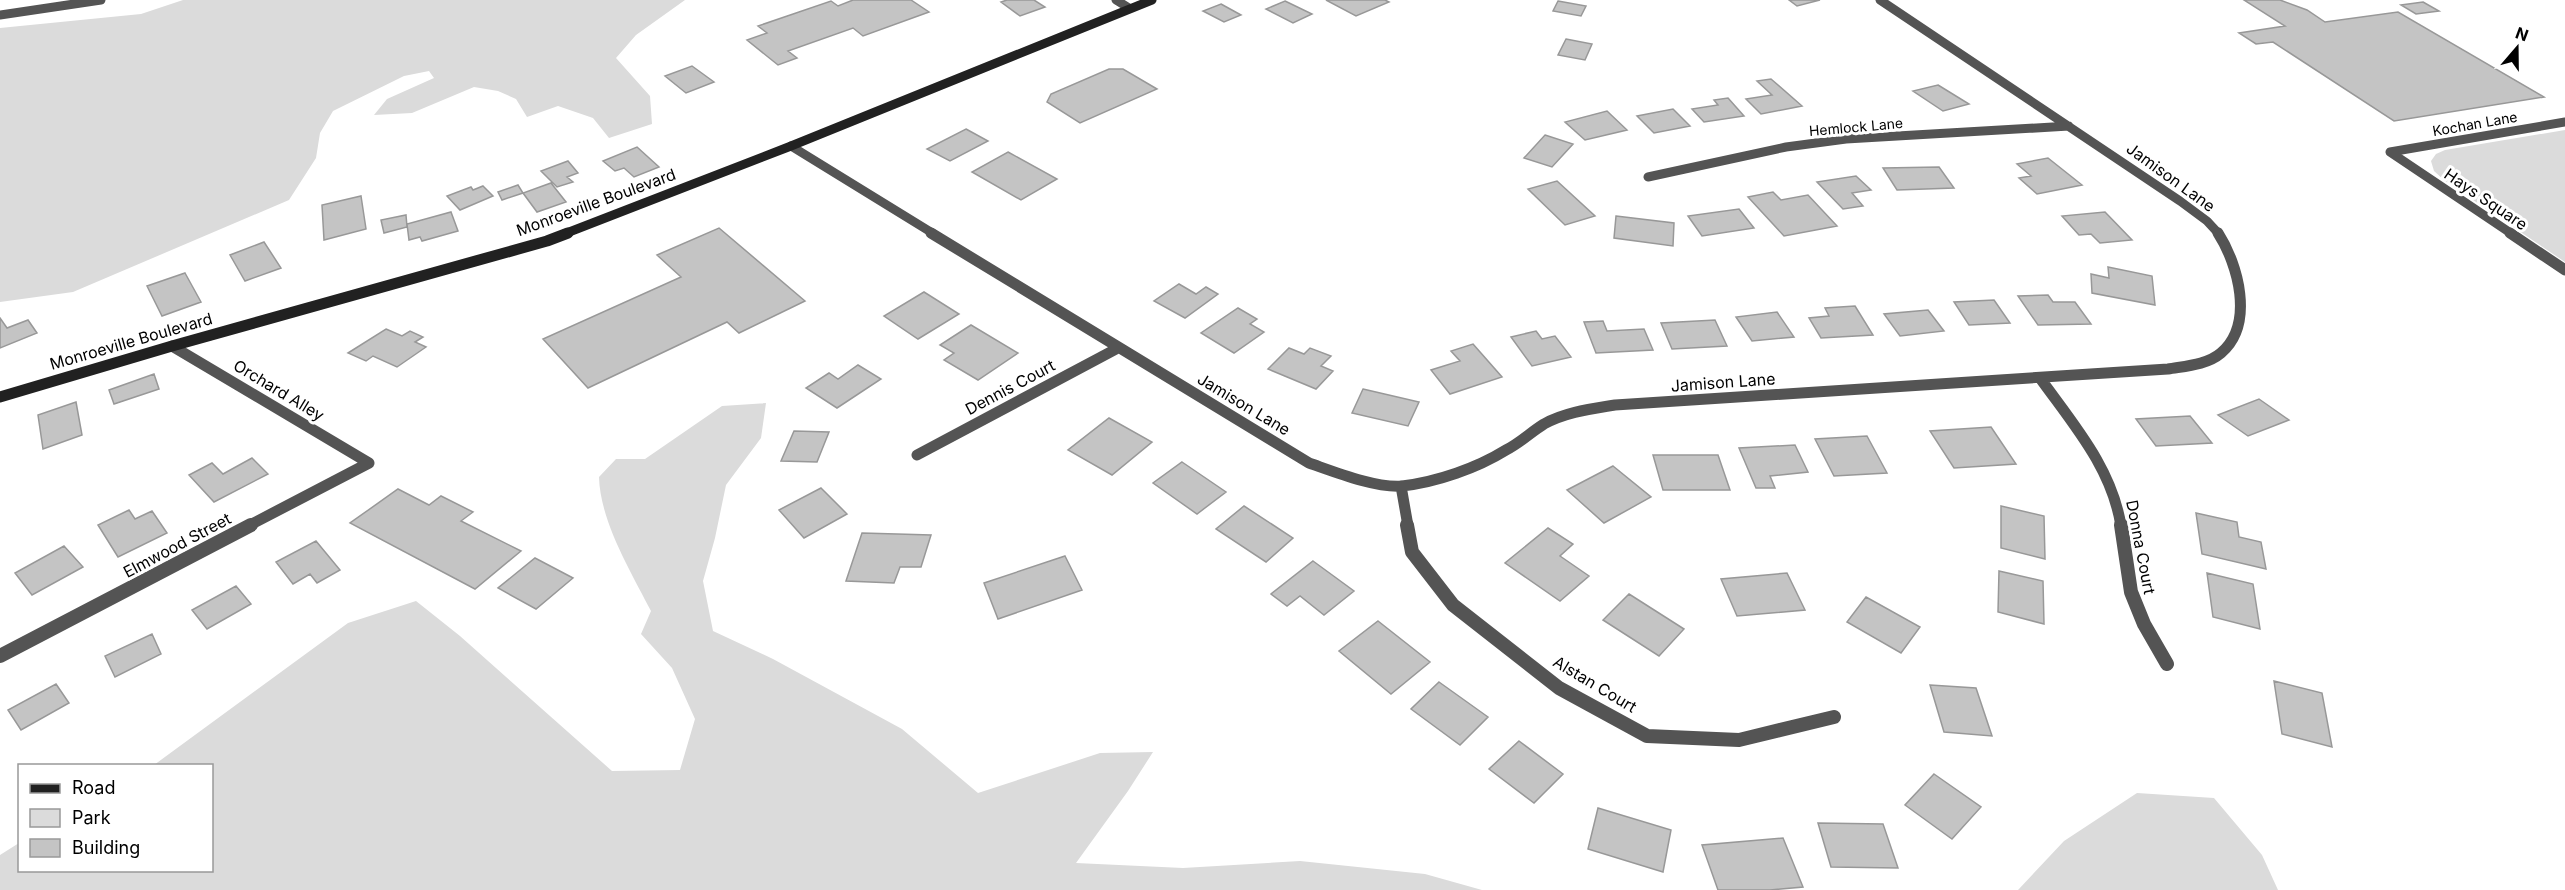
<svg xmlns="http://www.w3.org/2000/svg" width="2565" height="890" viewBox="0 0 2565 890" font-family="Inter,sans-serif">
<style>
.green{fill:#dbdbdb}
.building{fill:#c4c4c4;stroke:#989898;stroke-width:1.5}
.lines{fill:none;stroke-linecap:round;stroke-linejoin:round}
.minor-far2{stroke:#545454;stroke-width:9}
.minor-far1{stroke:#545454;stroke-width:11}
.minor{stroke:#545454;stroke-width:14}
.tertiary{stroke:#545454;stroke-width:9}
.secondary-far1{stroke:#212121;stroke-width:9}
.secondary{stroke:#212121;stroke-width:11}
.labels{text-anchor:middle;stroke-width:6;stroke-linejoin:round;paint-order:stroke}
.far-street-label{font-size:14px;fill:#000;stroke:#fff}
.street-label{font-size:16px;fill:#000;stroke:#fff}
</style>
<rect width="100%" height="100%" fill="#fff"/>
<path class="green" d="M 183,0 L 685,0 L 636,35 L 616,58 L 650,96 L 652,124 L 609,138 L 593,118 L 558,106 L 527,117 L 516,99 L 498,91 L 474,87 L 412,113 L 374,115 L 387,99 L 434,78 L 429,71 L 404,76 L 333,111 L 320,133 L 316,158 L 289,200 L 73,292 L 0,302 L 0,28 L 141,14 Z
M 2565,130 L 2565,262 L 2445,181 L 2434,171 L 2431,161 L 2436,154 L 2445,150 Z
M 766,403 L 761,438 L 726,485 L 715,538 L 703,581 L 713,631 L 773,659 L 902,729 L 978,793 L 1100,753 L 1153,752 L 1128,791 L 1076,863 L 1183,868 L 1300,861 L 1425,874 L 1482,890 L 0,890 L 0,855 L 19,843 L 20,870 L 212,870 L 212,766 L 154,765 L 348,623 L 416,601 L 460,636 L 612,771 L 680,770 L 695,719 L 672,668 L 641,634 L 651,611 C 631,572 600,521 599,477 L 616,459 L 645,459 L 722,406 Z
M 2137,793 L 2214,798 L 2262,855 L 2278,890 L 2018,890 L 2064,841 Z"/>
<path class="building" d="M 853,0 L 911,0 L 929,12 L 863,36 L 853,28 L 788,51 L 797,58 L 778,65 L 747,40 L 767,33 L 758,26 L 831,1 L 838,6 Z
M 1007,0 L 1034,0 L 1045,7 L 1020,16 L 1001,2 Z
M 1326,0 L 1385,0 L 1389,2 L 1356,16 Z
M 1789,0 L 1820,0 L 1797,6 Z
M 2244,0 L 2280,0 L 2307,10 L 2325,22 L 2398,12 L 2544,97 L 2394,121 L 2273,42 L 2256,44 L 2239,33 L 2285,26 Z
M 1285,1 L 1312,14 L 1293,23 L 1266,9 Z
M 1558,1 L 1586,6 L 1581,16 L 1553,11 Z
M 2423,2 L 2439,11 L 2416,14 L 2401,5 Z
M 1221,4 L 1241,15 L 1224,22 L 1203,11 Z
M 1566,39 L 1592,44 L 1585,60 L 1558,55 Z
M 692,66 L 714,82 L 686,93 L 665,76 Z
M 1109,69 L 1123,69 L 1157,89 L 1080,123 L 1047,102 L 1051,94 Z
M 1771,79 L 1802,106 L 1761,114 L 1746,99 L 1772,95 L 1757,81 Z
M 1938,85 L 1969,104 L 1943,111 L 1913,91 Z
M 1728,98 L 1744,116 L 1704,122 L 1692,109 L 1718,105 L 1714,100 Z
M 1673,109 L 1690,126 L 1654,133 L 1637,116 Z
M 1607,111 L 1627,130 L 1585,140 L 1565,122 Z
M 966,129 L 988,141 L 950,161 L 927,149 Z
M 1545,135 L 1573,144 L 1552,167 L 1524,158 Z
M 637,147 L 659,167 L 634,177 L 624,168 L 615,171 L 603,161 Z
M 1008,152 L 1057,179 L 1021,200 L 972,172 Z
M 2048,158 L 2082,185 L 2037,194 L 2019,178 L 2031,176 L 2017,164 Z
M 568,161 L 578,173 L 567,177 L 573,182 L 557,187 L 541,171 Z
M 1939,167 L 1954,188 L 1897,190 L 1883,168 Z
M 1856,176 L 1871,190 L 1852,193 L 1863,206 L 1843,209 L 1817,182 Z
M 1557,181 L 1595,216 L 1565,225 L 1528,189 Z
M 551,183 L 566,202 L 537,212 L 523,193 Z
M 518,185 L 523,193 L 502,200 L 498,192 Z
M 483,186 L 493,196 L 460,210 L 447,196 L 471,187 L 473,190 Z
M 1773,192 L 1781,200 L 1808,195 L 1837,226 L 1784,236 L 1748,197 Z
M 361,196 L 366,229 L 324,240 L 322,205 Z
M 1739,209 L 1754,228 L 1702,236 L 1688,216 Z
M 451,212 L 458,231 L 422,241 L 420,237 L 409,240 L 407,224 Z
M 2105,212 L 2132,240 L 2100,243 L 2091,234 L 2079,235 L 2062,216 Z
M 406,215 L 407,227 L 384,233 L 381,220 Z
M 1616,216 L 1674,223 L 1673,246 L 1614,238 Z
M 719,228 L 805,301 L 739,333 L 727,322 L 588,388 L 543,339 L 681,277 L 657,255 Z
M 264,242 L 281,268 L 245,281 L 230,255 Z
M 2108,267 L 2152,276 L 2155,305 L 2092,293 L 2091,274 L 2109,278 Z
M 185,273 L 201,302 L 162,316 L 147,286 Z
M 1179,284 L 1196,294 L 1206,287 L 1218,294 L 1185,318 L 1154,301 Z
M 924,292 L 959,314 L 918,339 L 884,316 Z
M 2048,295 L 2053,302 L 2075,302 L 2091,324 L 2038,325 L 2018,296 Z
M 1994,300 L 2010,323 L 1969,325 L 1954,302 Z
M 1855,306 L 1873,335 L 1821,338 L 1809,318 L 1829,316 L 1825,308 Z
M 1238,308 L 1257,319 L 1250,324 L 1264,332 L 1234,353 L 1201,333 Z
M 1928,310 L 1944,331 L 1900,336 L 1884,314 Z
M 1777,312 L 1794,337 L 1752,341 L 1736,317 Z
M 0,318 L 7,328 L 28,320 L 37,333 L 0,348 Z
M 1715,320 L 1727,346 L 1672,349 L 1661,323 Z
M 1603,321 L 1607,331 L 1644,329 L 1653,350 L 1596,353 L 1584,322 Z
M 971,325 L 1018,353 L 978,380 L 944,360 L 954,353 L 940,345 Z
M 386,329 L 402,336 L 410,331 L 423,337 L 415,342 L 426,347 L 397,367 L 373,356 L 366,361 L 348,353 Z
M 1536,331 L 1542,339 L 1555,336 L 1571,357 L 1532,366 L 1511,337 Z
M 1473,344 L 1502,377 L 1450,394 L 1431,370 L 1460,361 L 1451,351 Z
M 1289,348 L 1304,354 L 1310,348 L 1331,356 L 1321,366 L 1333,371 L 1316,389 L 1268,369 Z
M 858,365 L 881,379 L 837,408 L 806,388 L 829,373 L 838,379 Z
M 154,374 L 159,389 L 114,404 L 109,390 Z
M 1363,389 L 1419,402 L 1408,426 L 1352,413 Z
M 2259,399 L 2289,420 L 2248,436 L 2218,415 Z
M 76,402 L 82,435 L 43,449 L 38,415 Z
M 2190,416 L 2212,443 L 2156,446 L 2136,419 Z
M 1109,418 L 1152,442 L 1112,475 L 1068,450 Z
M 1991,427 L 2016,464 L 1954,468 L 1930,431 Z
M 794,431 L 829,432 L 817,462 L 781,461 Z
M 1867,436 L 1887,473 L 1834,476 L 1815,439 Z
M 1795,445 L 1808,472 L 1770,476 L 1775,488 L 1756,488 L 1739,448 Z
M 1653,455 L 1718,455 L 1730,490 L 1663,490 Z
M 252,458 L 268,474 L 214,502 L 189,475 L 212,463 L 223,474 Z
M 1182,462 L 1226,492 L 1197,514 L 1153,483 Z
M 1613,466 L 1651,497 L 1604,523 L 1567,490 Z
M 821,488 L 847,514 L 804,538 L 779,510 Z
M 398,489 L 429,505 L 441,496 L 473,512 L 461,521 L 521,551 L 475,589 L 350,523 Z
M 1244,506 L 1293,538 L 1266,562 L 1216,529 Z
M 2001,506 L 2044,516 L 2045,559 L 2001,548 Z
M 129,510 L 135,519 L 152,511 L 167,533 L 118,557 L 98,525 Z
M 2196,513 L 2237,522 L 2239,537 L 2261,542 L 2266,569 L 2202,554 Z
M 1548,528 L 1573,544 L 1560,556 L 1589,576 L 1560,601 L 1505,563 Z
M 862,533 L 931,535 L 921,567 L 900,567 L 894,583 L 846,581 Z
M 316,541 L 340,570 L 317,583 L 310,574 L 293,584 L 276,562 Z
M 64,546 L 83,567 L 32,595 L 15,573 Z
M 1065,556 L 1082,590 L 998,619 L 984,583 Z
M 535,558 L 573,578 L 536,609 L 498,588 Z
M 1313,561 L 1354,591 L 1324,615 L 1300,596 L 1287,606 L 1271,594 Z
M 1999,571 L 2043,581 L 2044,624 L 1998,612 Z
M 1787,573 L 1805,610 L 1737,616 L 1721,579 Z
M 2207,573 L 2253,584 L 2260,629 L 2213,617 Z
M 236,586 L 251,604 L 207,629 L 192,610 Z
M 1629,594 L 1684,629 L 1659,656 L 1603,620 Z
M 1866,597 L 1920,627 L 1901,653 L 1847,622 Z
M 1378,621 L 1430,662 L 1391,694 L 1339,651 Z
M 152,634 L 161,654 L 115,677 L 105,656 Z
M 2274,681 L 2322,693 L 2332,747 L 2282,734 Z
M 1439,682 L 1488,717 L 1460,745 L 1411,709 Z
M 56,684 L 69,703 L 21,730 L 8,710 Z
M 1930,685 L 1976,688 L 1992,736 L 1944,732 Z
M 1519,741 L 1563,774 L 1534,803 L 1489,769 Z
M 1934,774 L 1981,807 L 1952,839 L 1905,805 Z
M 1598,808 L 1671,830 L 1663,872 L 1588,849 Z
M 1818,823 L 1883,824 L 1898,868 L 1831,867 Z
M 1783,838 L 1803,887 L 1770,890 L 1718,890 L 1702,845 Z"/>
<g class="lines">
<path class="minor-far2" d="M 1116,0 L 1129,8
M 1880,0 L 2180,201 L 2207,221 L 2219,234
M 791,146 L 934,234
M 2390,152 L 2512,234
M 2390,152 L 2565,122
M 1648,177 L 1786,147 L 1846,139 L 2069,126"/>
<path class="minor-far1" d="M 931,233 L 1309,463 C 1335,472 1375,488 1402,486 C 1437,482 1477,468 1506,450 C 1520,443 1531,432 1544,424 C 1566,412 1591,409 1615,405 L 2168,369 C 2185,366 2207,365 2221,353 C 2255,324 2238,264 2218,233
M 2510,233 L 2565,270
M 172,346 L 369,463
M 2040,378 C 2073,424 2112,468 2121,526
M 917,455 L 1118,348
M 1401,486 L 1408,526
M 248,526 L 369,463"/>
<path class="minor" d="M 1407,525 L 1412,552 L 1453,605 L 1559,688 L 1647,736 L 1739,740 L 1834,717
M 2121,525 L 2131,592 L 2144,624 L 2167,664
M 0,656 L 251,525"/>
<path class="tertiary" d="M 0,15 L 101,0"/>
<path class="secondary-far1" d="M 564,234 L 791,146 L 1152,0"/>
<path class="secondary" d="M 0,397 L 172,346 L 547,241 L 568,233"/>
</g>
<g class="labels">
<g class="far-street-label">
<text transform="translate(2475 124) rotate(-10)" y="5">Kochan Lane</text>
<text transform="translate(1856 127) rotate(-5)" y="5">Hemlock Lane</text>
</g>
<g class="street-label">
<text transform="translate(2171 177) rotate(36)" y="6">Jamison Lane</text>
<text transform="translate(2486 199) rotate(34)" y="6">Hays Square</text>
<text transform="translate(596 202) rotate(-20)" y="6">Monroeville Boulevard</text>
<text transform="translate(131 341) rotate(-16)" y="6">Monroeville Boulevard</text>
<text transform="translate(1723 382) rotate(-4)" y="6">Jamison Lane</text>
<text transform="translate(1010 387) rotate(-28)" y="6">Dennis Court</text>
<text transform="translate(279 390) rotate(31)" y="6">Orchard Alley</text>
<text transform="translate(1244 404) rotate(31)" y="6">Jamison Lane</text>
<text transform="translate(177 545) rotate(-28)" y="6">Elmwood Street</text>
<text transform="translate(2141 547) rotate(79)" y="6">Donna Court</text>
<text transform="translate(1595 684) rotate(31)" y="6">Alstan Court</text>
</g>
</g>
<rect x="18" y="764" width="195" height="108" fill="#ffffff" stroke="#999999" stroke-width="1.5"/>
<rect x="30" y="784" width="30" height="9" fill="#212121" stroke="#999999" stroke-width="1.5"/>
<text x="72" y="794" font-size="18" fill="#000000">Road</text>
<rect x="30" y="809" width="30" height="18" fill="#dbdbdb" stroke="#999999" stroke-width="1.5"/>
<text x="72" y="824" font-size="18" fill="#000000">Park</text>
<rect x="30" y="839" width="30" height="18" fill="#c4c4c4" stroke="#999999" stroke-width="1.5"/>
<text x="72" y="854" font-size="18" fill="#000000">Building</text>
<g transform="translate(2517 48) rotate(20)" stroke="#ffffff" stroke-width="4.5" paint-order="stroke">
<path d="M0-4.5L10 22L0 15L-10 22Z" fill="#000000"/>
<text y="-9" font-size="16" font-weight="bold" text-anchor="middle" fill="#000000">N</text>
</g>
</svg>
